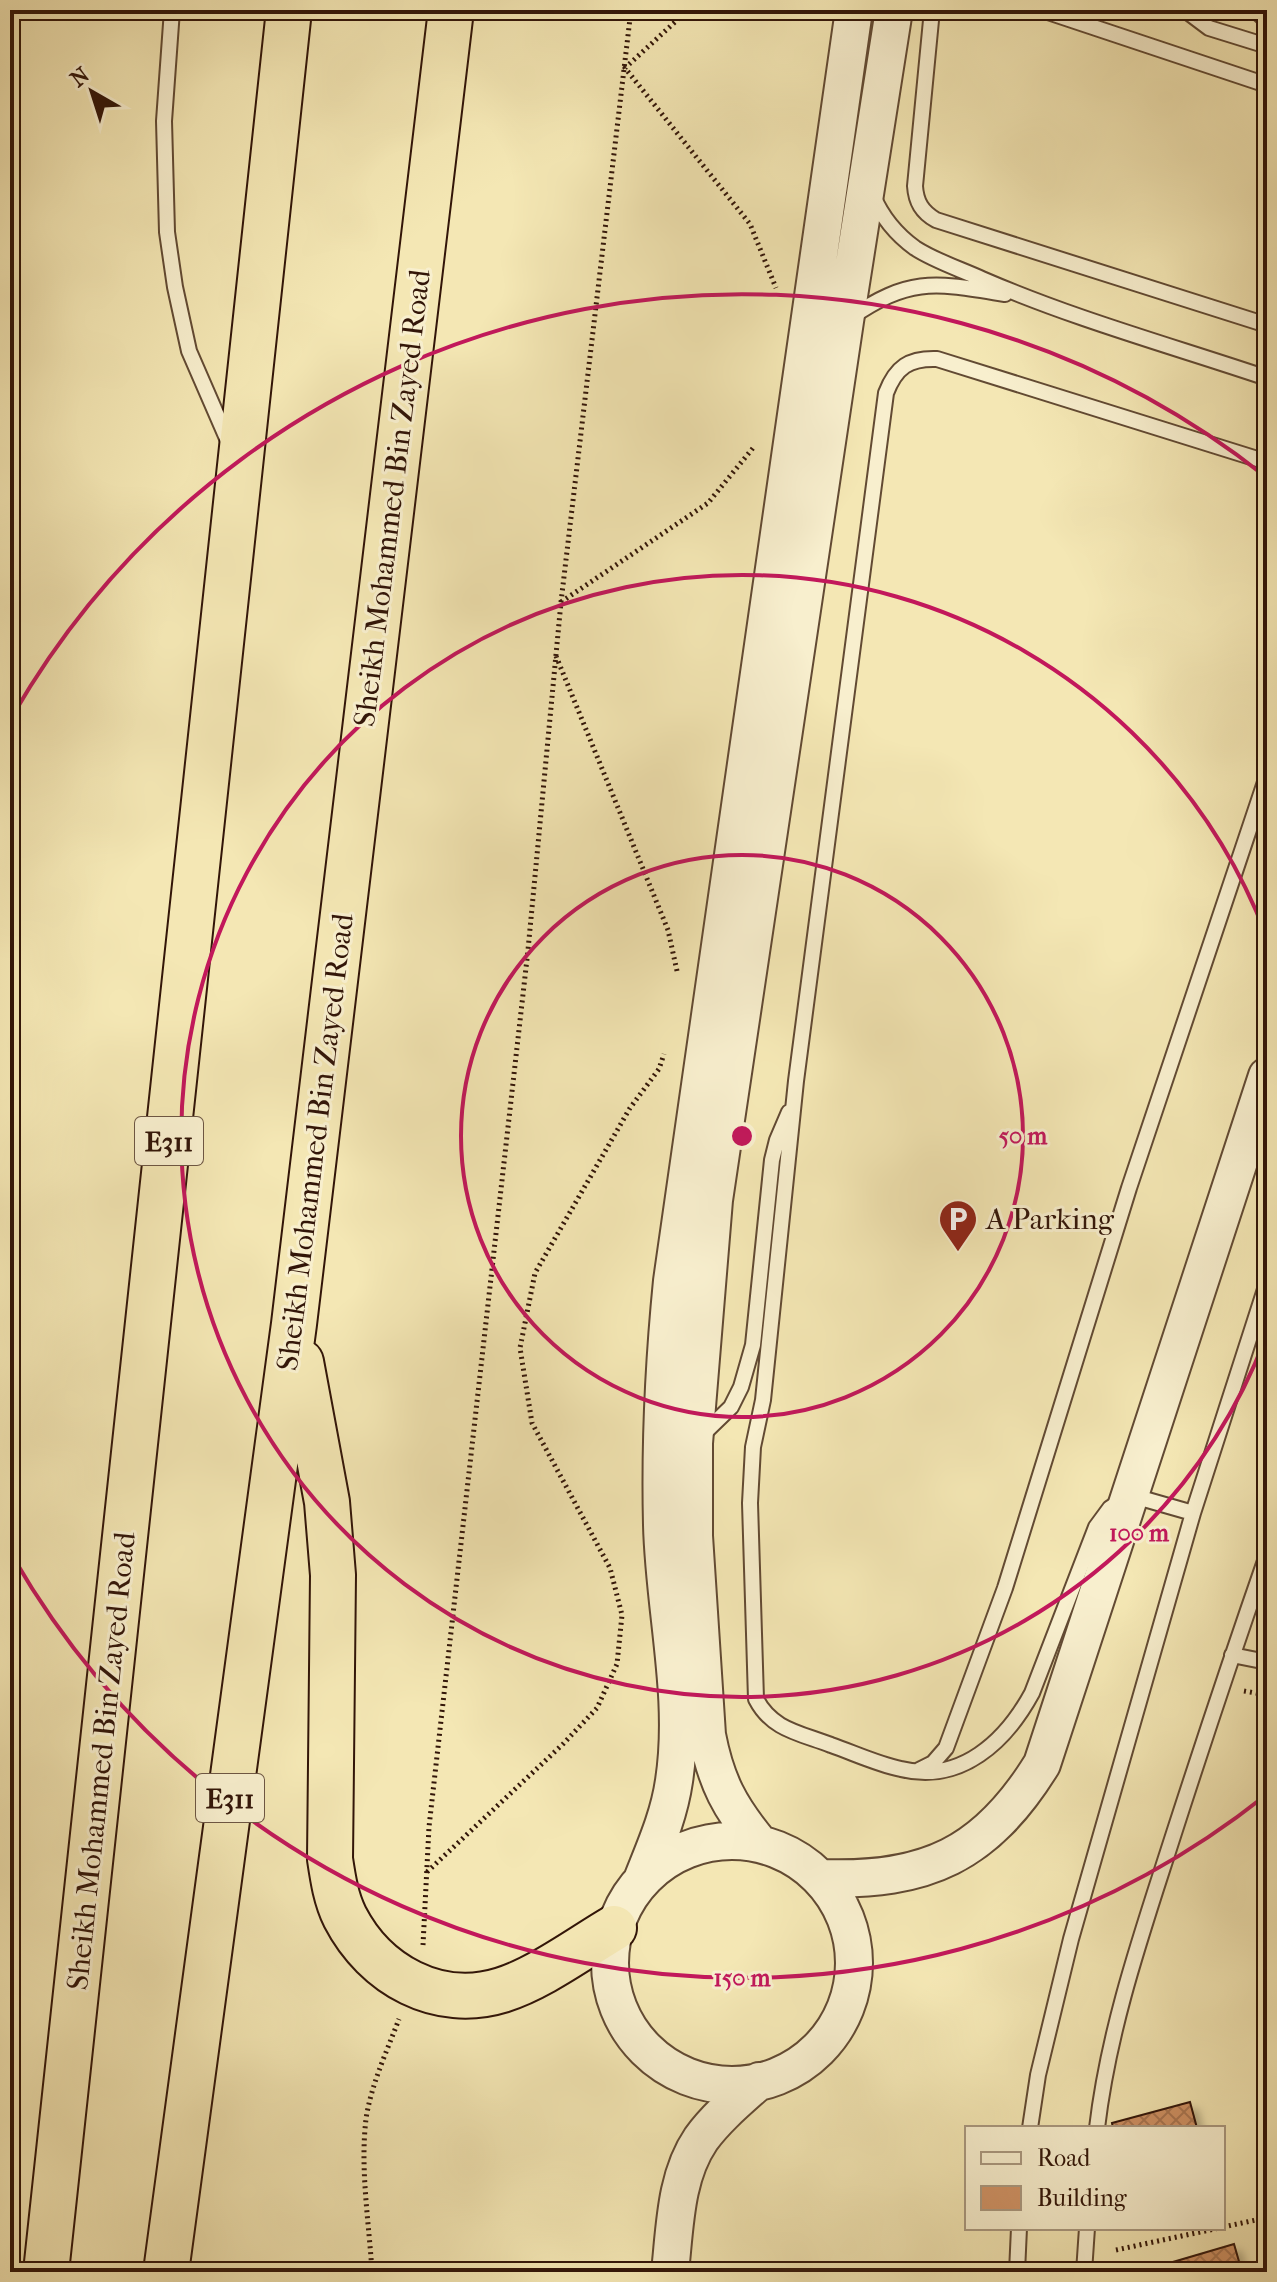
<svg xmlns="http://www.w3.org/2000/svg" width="1277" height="2282" viewBox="0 0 1277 2282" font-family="'IM FELL French Canon',serif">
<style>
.building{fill:url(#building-cross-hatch);stroke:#321508;stroke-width:2;filter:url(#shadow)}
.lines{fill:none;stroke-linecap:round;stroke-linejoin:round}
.service-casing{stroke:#624a33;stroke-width:18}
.tertiary-casing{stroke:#624a33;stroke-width:40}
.motorway-casing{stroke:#321508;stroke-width:48}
.path{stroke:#321508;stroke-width:5;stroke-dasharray:2 4;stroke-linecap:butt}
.service{stroke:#f8efce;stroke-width:14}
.tertiary{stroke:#f8efce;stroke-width:36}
.motorway{stroke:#f4e7b4;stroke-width:44}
.ring{fill:none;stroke:#c2185b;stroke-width:4}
.labels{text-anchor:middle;stroke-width:6;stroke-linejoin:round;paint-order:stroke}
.shield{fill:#f8efce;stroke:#6d5643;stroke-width:2}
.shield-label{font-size:28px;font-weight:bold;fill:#321508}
.street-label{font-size:30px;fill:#321508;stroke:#f8efce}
.poi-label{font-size:30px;fill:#321508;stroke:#f8efce;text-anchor:start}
.centre{fill:#c2185b;stroke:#f8efce;stroke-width:4}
.ring-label{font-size:24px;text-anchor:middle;font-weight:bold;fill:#c2185b;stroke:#f8efce;stroke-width:6;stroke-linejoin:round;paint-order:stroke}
</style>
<defs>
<pattern id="building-cross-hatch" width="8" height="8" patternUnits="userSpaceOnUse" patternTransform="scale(2)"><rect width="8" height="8" fill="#cf9265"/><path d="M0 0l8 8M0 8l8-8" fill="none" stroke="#a97651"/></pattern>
<filter id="shadow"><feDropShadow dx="7" dy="7" stdDeviation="4" flood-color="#0004"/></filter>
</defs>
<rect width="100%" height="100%" fill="#f4e7b4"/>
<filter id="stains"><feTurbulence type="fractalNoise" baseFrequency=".0025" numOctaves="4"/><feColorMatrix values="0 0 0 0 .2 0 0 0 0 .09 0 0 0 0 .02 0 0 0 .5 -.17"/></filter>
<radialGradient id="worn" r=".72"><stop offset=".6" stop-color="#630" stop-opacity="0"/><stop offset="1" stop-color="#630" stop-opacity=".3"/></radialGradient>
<path class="building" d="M 1190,2102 L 1197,2128 L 1113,2128 L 1112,2123 Z
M 1234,2244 L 1242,2272 L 1158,2272 L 1156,2267 Z"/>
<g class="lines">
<defs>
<path id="service" d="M 172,10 L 164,121 L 167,232 L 175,287 L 189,351 L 229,443
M 932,10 L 915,186 C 916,202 922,212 936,220 L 1267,325
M 1042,10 L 1267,85
M 1185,10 L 1209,28 L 1267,46
M 1255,10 L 1267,21
M 873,196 C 882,217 897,235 915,248 C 935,261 960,269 982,279 C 1074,319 1172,346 1267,378
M 850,318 C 911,276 936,283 1005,294
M 700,1437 L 731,1407 L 741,1387 L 753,1345 L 772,1160 L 777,1140 L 789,1112
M 1193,1513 L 1130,1495 L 1110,1508 L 1096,1527 L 1032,1693 C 1006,1741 961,1784 901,1769 C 877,1764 854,1753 831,1745 C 800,1733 772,1730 756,1699 L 750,1503 L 753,1447 L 763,1400 L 796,1081 L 886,393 C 896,367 909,358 937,359 L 1267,462
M 1232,1655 L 1267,1662
M 919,1770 L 933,1763 L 946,1748 L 1005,1588 L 1129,1188 L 1267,776
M 1030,2128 L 1038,2075 L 1071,1939 L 1193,1513 L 1267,1283
M 1097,2128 C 1109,2026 1143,1930 1174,1833 C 1204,1740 1235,1647 1267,1555
M 1017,2272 L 1019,2228
M 1084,2272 L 1087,2228"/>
<path id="tertiary" d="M610 1963a122 122 0 1 1 244 0a122 122 0 1 1-244 0Z
M 760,1844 C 730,1808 716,1782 707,1735 L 694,1536 L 694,1443 L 714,1200 L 845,321 L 894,10
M 821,1878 C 926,1882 986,1855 1042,1764 L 1267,1076
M 642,1880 C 655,1847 669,1816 674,1781 C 687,1697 664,1610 662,1525 C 660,1444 664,1362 672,1281 L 854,10
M 670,2272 C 675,2227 675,2177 701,2139 C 717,2117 739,2099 759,2081"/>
<path id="motorway" d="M 301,1362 L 327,1502 L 333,1575 L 330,1859 C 333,1879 336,1899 345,1917 C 375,1975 438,2010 502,1990 C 540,1978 580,1948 614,1928
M 46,2272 L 289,10
M 166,2272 L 294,1324 L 451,10"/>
</defs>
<use href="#service" class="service-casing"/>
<use href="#tertiary" class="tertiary-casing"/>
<use href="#motorway" class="motorway-casing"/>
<path class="path" d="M 688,10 L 625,68 L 750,224 L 776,288
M 561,602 L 708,503 L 753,448
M 556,656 L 668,930 L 677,971
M 1244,1691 L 1267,1695
M 427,1872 L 563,1744 L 597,1708 L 617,1664 L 622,1615 L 610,1568 L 532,1423 L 520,1348 L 535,1273 L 630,1108 L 659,1069 L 664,1054
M 423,1945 L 429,1827 L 528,950 L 561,602 L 631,10
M 1223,2227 L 1256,2220
M 1116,2250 L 1219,2228
M 372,2272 C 369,2222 360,2169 366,2119 C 371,2085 387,2051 399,2019"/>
<use href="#service" class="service"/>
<use href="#tertiary" class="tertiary"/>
<use href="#motorway" class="motorway"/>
</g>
<g class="ring">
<circle cx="742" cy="1136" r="281"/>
<path d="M1266 1337A561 561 0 1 1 1266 935"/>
<path d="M1266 1795A842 842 0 0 1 13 1557M13 715A842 842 0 0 1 1266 477"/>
</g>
<defs>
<symbol id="parking-pin" viewBox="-11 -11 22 30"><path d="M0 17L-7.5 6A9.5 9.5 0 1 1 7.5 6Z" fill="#8f2418" stroke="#f8efce"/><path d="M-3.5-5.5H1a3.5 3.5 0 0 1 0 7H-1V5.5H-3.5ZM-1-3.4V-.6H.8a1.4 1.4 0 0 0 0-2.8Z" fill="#fff"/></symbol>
</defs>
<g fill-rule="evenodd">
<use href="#parking-pin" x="936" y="1197" width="44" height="60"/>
</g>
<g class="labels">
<g class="shield">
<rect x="135" y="1117" width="68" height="48" rx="6"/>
<rect x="196" y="1774" width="68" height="48" rx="6"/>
</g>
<g class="shield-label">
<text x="169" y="1151">E311</text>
<text x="230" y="1808">E311</text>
</g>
<g class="street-label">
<text transform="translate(392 498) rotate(-83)" y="10">Sheikh Mohammed Bin Zayed Road</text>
<text transform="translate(315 1142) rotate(-83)" y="10">Sheikh Mohammed Bin Zayed Road</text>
<text transform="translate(101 1761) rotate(-84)" y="10">Sheikh Mohammed Bin Zayed Road</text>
</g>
<g class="poi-label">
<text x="986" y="1229">A Parking</text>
</g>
</g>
<circle cx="742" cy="1136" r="12" class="centre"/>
<g class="ring-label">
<text x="1023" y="1144">50 m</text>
<text x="1139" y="1541">100 m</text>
<text x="742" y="1986">150 m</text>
</g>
<rect width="1277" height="2282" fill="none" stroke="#f4e7b4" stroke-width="40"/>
<rect x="12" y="12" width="1253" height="2258" fill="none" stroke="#321508" stroke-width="4"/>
<rect x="20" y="20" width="1237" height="2242" fill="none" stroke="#321508" stroke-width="2"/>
<rect x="965" y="2126" width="260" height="104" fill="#f8efce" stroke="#a9987f" stroke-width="2"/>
<rect x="981" y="2152" width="40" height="12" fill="#f8efce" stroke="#a9987f" stroke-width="2"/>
<text x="1037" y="2166" font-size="24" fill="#321508">Road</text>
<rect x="981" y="2186" width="40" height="24" fill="#cf9265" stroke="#a9987f" stroke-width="2"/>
<text x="1037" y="2206" font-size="24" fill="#321508">Building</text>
<g transform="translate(92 92) rotate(321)" stroke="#f8efce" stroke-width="6" paint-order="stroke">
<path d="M0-6L14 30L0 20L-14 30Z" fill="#321508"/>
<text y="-12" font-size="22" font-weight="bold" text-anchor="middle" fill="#321508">N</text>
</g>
<rect width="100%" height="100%" filter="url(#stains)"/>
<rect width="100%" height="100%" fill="url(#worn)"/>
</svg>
